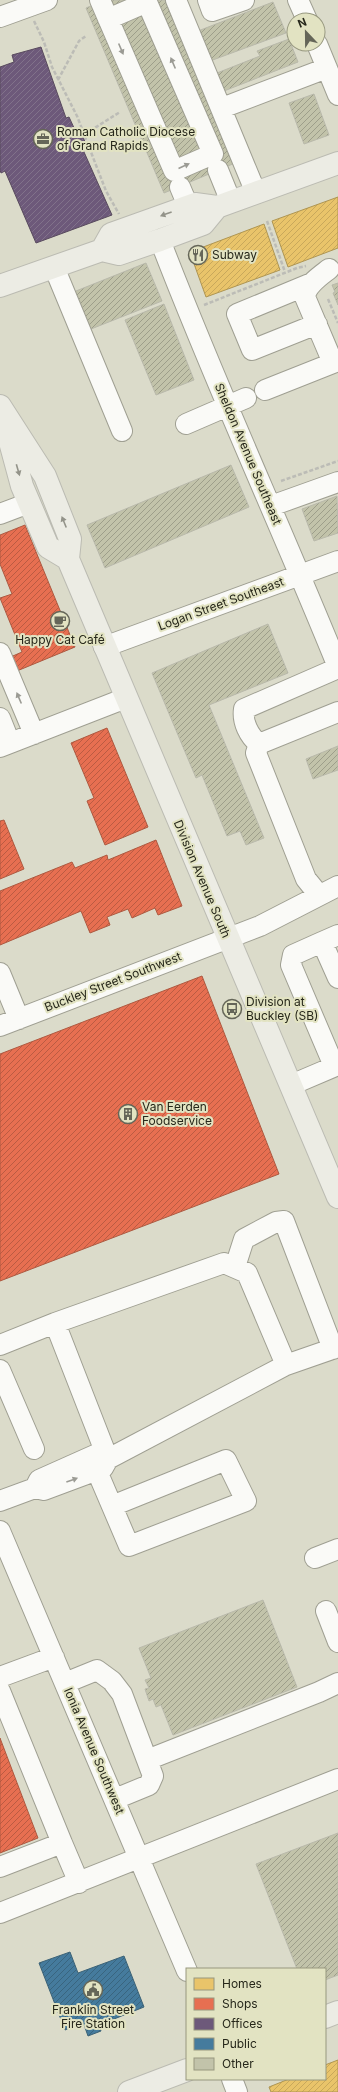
<svg xmlns="http://www.w3.org/2000/svg" width="338" height="2092" viewBox="0 0 338 2092" font-family="Inter,sans-serif">
<style>
.homes{fill:url(#homes-hatch);stroke:#ae9552}
.shops{fill:url(#shops-hatch);stroke:#ad5940}
.offices{fill:url(#offices-hatch);stroke:#584a5d}
.public{fill:url(#public-hatch);stroke:#3c6276}
.building{fill:url(#building-hatch);stroke:#b9b9ab}
.lines{fill:none;stroke-linecap:round;stroke-linejoin:round}
.minor-casing{stroke:#9f9f92;stroke-width:22}
.major-casing{stroke:#bbbbb2;stroke-width:24}
.path{stroke:#bcbcb6;stroke-width:2.5;stroke-dasharray:4 2;stroke-linecap:butt}
.minor{stroke:#fafaf7;stroke-width:20}
.major{stroke:#ecece4;stroke-width:22}
.oneway{fill:#9b9b94}
.oneway2{fill:#939389}
.labels{text-anchor:middle;stroke-width:4;stroke-linejoin:round;paint-order:stroke}
.poi-label{font-size:12px;fill:#26271a;stroke:#e2e3c2;text-anchor:start}
.street-label{font-size:12px;fill:#26271a;stroke:#e2e3c2}
</style>
<defs>
<pattern id="homes-hatch" width="6" height="6" patternUnits="userSpaceOnUse"><rect width="6" height="6" fill="#e9c46a"/><path d="M-1 1l2-2M0 6l6-6M5 7l2-2" fill="none" stroke="#c8a85b"/></pattern>
<pattern id="shops-hatch" width="6" height="6" patternUnits="userSpaceOnUse"><rect width="6" height="6" fill="#e76f51"/><path d="M-1 1l2-2M0 6l6-6M5 7l2-2" fill="none" stroke="#bb5b42"/></pattern>
<pattern id="offices-hatch" width="6" height="6" patternUnits="userSpaceOnUse"><rect width="6" height="6" fill="#6d597a"/><path d="M-1 1l2-2M0 6l6-6M5 7l2-2" fill="none" stroke="#81728a"/></pattern>
<pattern id="public-hatch" width="6" height="6" patternUnits="userSpaceOnUse"><rect width="6" height="6" fill="#457b9d"/><path d="M-1 1l2-2M0 6l6-6M5 7l2-2" fill="none" stroke="#39657f"/></pattern>
<pattern id="building-hatch" width="6" height="6" patternUnits="userSpaceOnUse"><rect width="6" height="6" fill="#c2c3aa"/><path d="M-1 1l2-2M0 6l6-6M5 7l2-2" fill="none" stroke="#9d9e8a"/></pattern>
</defs>
<rect width="100%" height="100%" fill="#dbdbca"/>
<path class="homes" d="M 338,197 L 338,248 L 288,267 L 272,221 Z
M 264,224 L 280,270 L 206,297 L 193,261 L 198,249 Z
M 338,2060 L 338,2092 L 271,2092 L 269,2087 L 289,2079 L 325,2079 L 325,2065 Z"/>
<path class="shops" d="M 25,525 L 75,647 L 12,673 L 6,659 L 22,652 L 0,598 L 12,594 L 0,564 L 0,535 Z
M 107,728 L 148,827 L 105,845 L 87,801 L 94,798 L 71,743 Z
M 4,820 L 24,869 L 0,879 L 0,821 Z
M 156,840 L 182,906 L 158,915 L 155,908 L 132,918 L 128,909 L 107,917 L 110,925 L 90,933 L 81,911 L 0,945 L 0,891 L 72,862 L 75,868 L 107,855 L 108,860 Z
M 202,976 L 279,1174 L 0,1281 L 0,1054 Z
M 0,1738 L 38,1838 L 0,1853 Z"/>
<path class="offices" d="M 41,47 L 66,118 L 69,117 L 75,130 L 80,128 L 85,142 L 80,143 L 112,215 L 36,243 L 5,171 L 1,173 L 0,170 L 0,67 L 14,62 L 12,55 Z"/>
<path class="public" d="M 70,1952 L 78,1973 L 124,1956 L 144,2007 L 99,2025 L 101,2031 L 88,2036 L 83,2022 L 65,2030 L 39,1963 Z"/>
<path class="building" d="M 105,0 L 166,0 L 235,163 L 164,193 L 86,8 Z
M 273,2 L 286,33 L 210,61 L 198,31 Z
M 289,39 L 298,62 L 224,91 L 217,73 L 260,56 L 257,51 Z
M 314,94 L 329,135 L 304,144 L 289,103 Z
M 146,263 L 162,301 L 86,331 L 71,293 Z
M 338,283 L 338,305 L 333,293 L 335,292 L 332,285 Z
M 164,304 L 194,380 L 156,395 L 125,320 Z
M 231,465 L 249,507 L 105,568 L 87,525 Z
M 337,496 L 338,533 L 314,541 L 302,509 Z
M 268,624 L 288,673 L 209,705 L 264,838 L 246,845 L 240,831 L 227,836 L 202,775 L 196,778 L 152,673 Z
M 338,746 L 338,770 L 313,779 L 306,759 Z
M 263,1600 L 297,1687 L 173,1735 L 161,1705 L 156,1707 L 153,1699 L 149,1701 L 145,1689 L 149,1688 L 145,1680 L 151,1678 L 139,1648 Z
M 338,1833 L 338,1975 L 325,1980 L 325,1969 L 297,1969 L 256,1864 Z"/>
<g class="lines">
<defs>
<path id="minor" d="M 100,0 L 174,171 L 213,154 L 146,0
M 176,0 L 256,193
M 208,0 L 212,11 L 244,0
M 298,0 L 307,20
M 0,17 L 47,0
M 108,19 L 147,2
M 317,44 L 338,95
M 222,108 L 327,68
M 218,170 L 231,202
M 180,187 L 188,206
M 160,240 C 215,384 280,524 338,667
M 54,267 L 122,431
M 312,283 L 237,314 L 252,350 L 317,324
M 265,390 L 333,363 L 305,297 C 306,285 320,276 329,269
M 186,424 L 246,398
M 271,506 L 338,482
M 0,514 L 29,503
M 104,647 L 338,561
M 0,653 L 34,734
M 0,718 L 10,743
M 259,744 C 249,736 242,722 244,709 L 338,668
M 0,747 L 126,698
M 319,895 L 306,879 L 256,753 L 259,744 L 338,712
M 338,935 L 322,942 L 338,978
M 322,942 L 293,955 L 291,965 L 334,1066
M 0,973 L 19,1019
M 0,1026 L 260,926 L 338,886
M 291,1085 L 338,1065
M 224,1263 L 247,1273 L 286,1365 L 108,1459 L 55,1323 Z
M 235,1267 L 244,1239 L 276,1222 L 284,1221 L 333,1349
M 0,1345 L 55,1323
M 286,1365 L 338,1347
M 0,1370 L 34,1449
M 97,1471 L 129,1546 L 246,1501 L 226,1460 L 112,1506
M 0,1501 L 35,1488 L 44,1490 L 103,1468 L 108,1459 L 95,1455 L 39,1480 L 35,1488
M 0,1531 L 187,1971
M 315,1558 L 338,1549
M 326,1611 L 338,1642
M 0,1677 L 54,1657
M 65,1683 L 97,1670 L 112,1681 L 122,1694 L 153,1776 L 149,1785 L 115,1799
M 0,1691 L 62,1843
M 147,1760 L 319,1692 L 338,1683
M 0,1867 L 62,1843 L 79,1883
M 0,1913 L 338,1779
M 232,2079 L 237,2092"/>
<path id="major" d="M 102,250 L 111,234 L 195,204 L 217,207
M 0,286 L 102,250 L 119,254 L 160,240 L 203,224 L 217,207 L 338,163
M 0,406 L 45,476 L 70,539 L 68,559 L 338,1197
M 6,427 L 22,486 L 48,547 L 68,559
M 325,2017 L 338,2012
M 129,2092 L 187,2070"/>
</defs>
<use href="#minor" class="minor-casing"/>
<use href="#major" class="major-casing"/>
<path class="path" d="M 34,21 L 44,42 L 52,67 L 77,116 L 106,191 L 119,214
M 58,80 L 79,41 L 86,36
M 85,134 L 120,112
M 267,221 L 285,272
M 328,299 L 338,323
M 204,305 L 297,268 L 306,266
M 281,481 L 338,461"/>
<use href="#minor" class="minor"/>
<use href="#major" class="major"/>
</g>
<defs><path id="oneway-solid" d="M-6-.8H1V-3.2L6.5 0L1 3.2V.8H-6Z"/></defs>
<g class="oneway">
<use href="#oneway-solid" transform="translate(121 49) rotate(67)"/>
<use href="#oneway-solid" transform="translate(173 63) rotate(-113)"/>
<use href="#oneway-solid" transform="translate(184 166) rotate(-24)"/>
<use href="#oneway-solid" transform="translate(19 698) rotate(-113)"/>
<use href="#oneway-solid" transform="translate(72 1480) rotate(-20)"/>
</g>
<g class="oneway2">
<use href="#oneway-solid" transform="translate(166 214) rotate(160)"/>
<use href="#oneway-solid" transform="translate(18 470) rotate(74)"/>
<use href="#oneway-solid" transform="translate(64 522) rotate(-112)"/>
</g>
<defs>
<symbol id="office-ring" viewBox="-11 -11 22 22"><circle r="9.5" fill="#e2e3c2" stroke="#656658" stroke-width="1.5"/><path d="M-6-3h4V-5.5h4V-3h4V5H-6ZM-1-4.5V-3h2v-1.5ZM-6 0V1H6V0Z" fill="#656658"/></symbol>
<symbol id="restaurant-ring" viewBox="-11 -11 22 22"><circle r="9.5" fill="#e2e3c2" stroke="#656658" stroke-width="1.5"/><path d="M-5-6h1v4h1v-4h1v4h1v-4h1v5L-1.5 .5V6h-2V.5L-5-1ZM5-6V6H3V1.5H1.5Q1.5-4 5-6Z" fill="#656658"/></symbol>
<symbol id="cafe-ring" viewBox="-11 -11 22 22"><circle r="9.5" fill="#e2e3c2" stroke="#656658" stroke-width="1.5"/><path d="M-5.5-4.5H6V0H3Q3 3.5 0 3.5H-2.5Q-5.5 3.5-5.5 0ZM3-3.2v2h1.7v-2ZM-6 4.5H4V6H-6Z" fill="#656658"/></symbol>
<symbol id="bus-ring" viewBox="-11 -11 22 22"><circle r="9.5" fill="#e2e3c2" stroke="#656658" stroke-width="1.5"/><path d="M-5-6H5V4H4V6H2V4H-2V6H-4V4H-5ZM-3.5-4V0h7V-4ZM-3.5 1.2v1.5H-2V1.2ZM2 1.2v1.5H3.5V1.2Z" fill="#656658"/></symbol>
<symbol id="building-ring" viewBox="-11 -11 22 22"><circle r="9.5" fill="#e2e3c2" stroke="#656658" stroke-width="1.5"/><path d="M-4-6H4V6H1V3H-1V6H-4ZM-2.5-4.3h1.7v1.8h-1.7ZM.8-4.3h1.7v1.8H.8ZM-2.5-1h1.7V.8h-1.7ZM.8-1h1.7V.8H.8Z" fill="#656658"/></symbol>
<symbol id="civic-ring" viewBox="-11 -11 22 22"><circle r="9.5" fill="#e2e3c2" stroke="#656658" stroke-width="1.5"/><path d="M-.6-6.5H3V-4.5H.6V-3L4-1V1h2V6H-6V1h2V-1L-.6-3ZM-1.2 2.5V6h2.4V2.5Z" fill="#656658"/></symbol>
</defs>
<g fill-rule="evenodd">
<use href="#office-ring" x="32" y="128" width="22" height="22"/>
<use href="#restaurant-ring" x="187" y="244" width="22" height="22"/>
<use href="#cafe-ring" x="49" y="610" width="22" height="22"/>
<use href="#bus-ring" x="221" y="998" width="22" height="22"/>
<use href="#building-ring" x="117" y="1103" width="22" height="22"/>
<use href="#civic-ring" x="82" y="1979" width="22" height="22"/>
</g>
<g class="labels">
<g class="poi-label">
<text x="57" y="136">Roman Catholic Diocese<tspan x="57" dy="14">of Grand Rapids</tspan></text>
<text x="212" y="259">Subway</text>
<text x="60" y="644" text-anchor="middle">Happy Cat Café</text>
<text x="246" y="1006">Division at<tspan x="246" dy="14">Buckley (SB)</tspan></text>
<text x="142" y="1111">Van Eerden<tspan x="142" dy="14">Foodservice</tspan></text>
<text x="93" y="2014" text-anchor="middle">Franklin Street<tspan x="93" dy="14">Fire Station</tspan></text>
</g>
<g class="street-label">
<text transform="translate(248 454) rotate(67)" y="4">Sheldon Avenue Southeast</text>
<text transform="translate(221 604) rotate(-20)" y="4">Logan Street Southeast</text>
<text transform="translate(202 879) rotate(67)" y="4">Division Avenue South</text>
<text transform="translate(113 982) rotate(-21)" y="4">Buckley Street Southwest</text>
<text transform="translate(94 1751) rotate(67)" y="4">Ionia Avenue Southwest</text>
</g>
</g>
<rect x="186" y="1968" width="140" height="112" fill="#e2e3c2" stroke="#97987f"/>
<rect x="194" y="1978" width="20" height="12" fill="#e9c46a" stroke="#97987f"/>
<text x="222" y="1988" font-size="12" fill="#26271a">Homes</text>
<rect x="194" y="1998" width="20" height="12" fill="#e76f51" stroke="#97987f"/>
<text x="222" y="2008" font-size="12" fill="#26271a">Shops</text>
<rect x="194" y="2018" width="20" height="12" fill="#6d597a" stroke="#97987f"/>
<text x="222" y="2028" font-size="12" fill="#26271a">Offices</text>
<rect x="194" y="2038" width="20" height="12" fill="#457b9d" stroke="#97987f"/>
<text x="222" y="2048" font-size="12" fill="#26271a">Public</text>
<rect x="194" y="2058" width="20" height="12" fill="#c2c3aa" stroke="#97987f"/>
<text x="222" y="2068" font-size="12" fill="#26271a">Other</text>
<g transform="translate(306 32) rotate(338)"><circle r="19" fill="#e2e3c2" stroke="#97987f"/>
<path d="M0-3L7 15L0 10L-7 15Z" fill="#656658"/>
<text y="-6" font-size="11" font-weight="bold" text-anchor="middle" fill="#26271a">N</text>
</g>
</svg>
